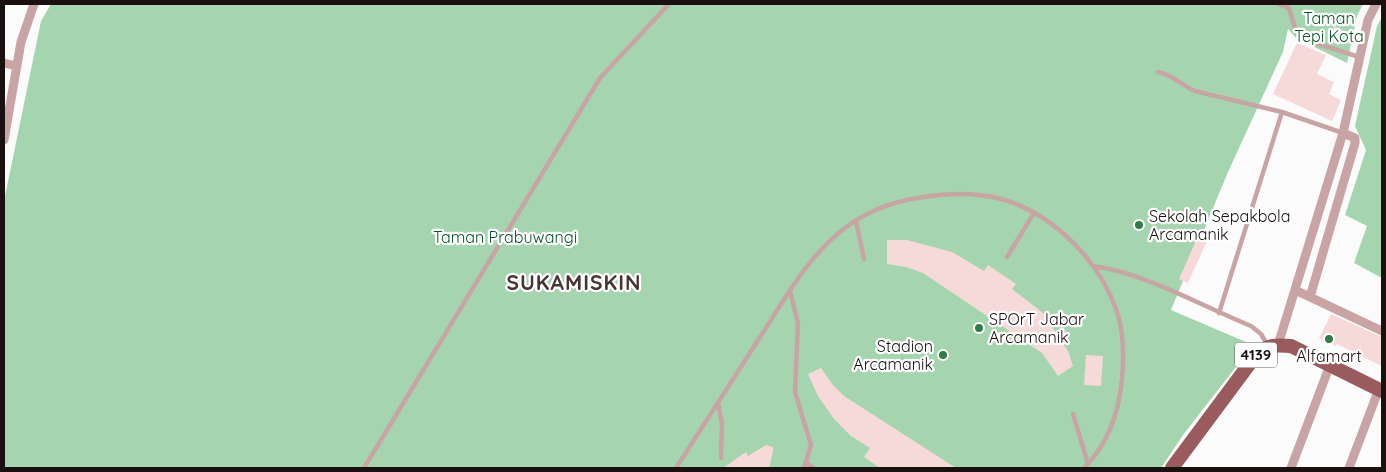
<svg xmlns="http://www.w3.org/2000/svg" width="1386" height="472" viewBox="0 0 1386 472" font-family="Quicksand,sans-serif">
<style>
.green{fill:#a5d5af}
.building{fill:#f6d9d9}
.lines{fill:none;stroke-linecap:round;stroke-linejoin:round}
.service{stroke:#c9a4a4;stroke-width:4.5}
.minor{stroke:#c9a4a4;stroke-width:9}
.primary{stroke:#995b5d;stroke-width:14}
.poi-dot{fill:#327a47;stroke:#fff;stroke-width:2}
.labels{text-anchor:middle;stroke-width:4.5;stroke-linejoin:round;paint-order:stroke}
.shield{fill:#fff;stroke:#5f5858;stroke-width:1}
.shield-label{font-size:15px;font-weight:bold;fill:#1a1010}
.park-label{font-size:16px;fill:#0a5527;stroke:#fff}
.poi-label{font-size:16px;fill:#1a1010;stroke:#fff;text-anchor:start}
.district-label{font-size:21px;font-weight:bold;letter-spacing:1px;fill:#493333;stroke:#fff}
</style>
<rect width="100%" height="100%" fill="#fbfbfb"/>
<path class="green" d="M 51,4 L 1363,4 L 1357,16 L 1347,63 L 1296,38 L 1288,29 L 1283,52 L 1228,172 L 1171,310 L 1253,345 L 1183,435 L 1161,468 L 4,468 L 4,201 L 41,21 Z
M 1382,17 L 1382,278 L 1354,263 L 1367,226 L 1345,215 L 1366,150 L 1355,126 L 1377,26 Z"/>
<path class="building" d="M 1334,26 L 1344,31 L 1339,45 L 1328,41 Z
M 1297,43 L 1326,55 L 1317,74 L 1334,82 L 1329,94 L 1341,100 L 1332,121 L 1273,94 Z
M 1198,236 L 1207,241 L 1188,283 L 1179,279 Z
M 887,240 L 907,240 L 952,252 L 984,271 L 988,265 L 1016,284 L 1012,289 L 1043,313 L 1068,351 L 1073,366 L 1058,376 L 1042,353 L 923,273 L 906,267 L 887,264 Z
M 1331,314 L 1382,337 L 1382,366 L 1337,344 L 1336,346 L 1319,338 Z
M 1086,355 L 1103,356 L 1101,386 L 1084,385 Z
M 821,368 L 832,384 L 844,396 L 956,468 L 880,468 L 864,457 L 870,448 L 851,436 L 834,419 L 818,396 L 808,374 Z
M 766,445 L 773,447 L 773,451 L 769,468 L 723,468 L 746,452 L 748,456 Z"/>
<g class="lines">
<path class="service" d="M 1278,4 L 1289,8 L 1296,32 L 1303,39 L 1359,57
M 1158,72 C 1172,74 1182,86 1195,91 L 1282,112 L 1343,133
M 856,221 L 864,259
M 1007,257 L 1034,213
M 1093,266 C 1148,274 1199,305 1251,326 L 1261,334 L 1268,346
M 790,291 L 798,323 L 795,392 L 811,445 L 804,468
M 1219,313 L 1282,112
M 718,403 L 722,424 L 721,458
M 1073,414 L 1088,464
M 806,463 L 814,468
M 364,468 L 600,78 L 669,4
M 676,468 C 704,424 733,379 762,334 C 786,297 809,255 845,228 C 866,212 891,202 918,198 C 945,193 974,192 1001,199 C 1053,213 1100,261 1117,312 C 1124,333 1124,357 1122,379 C 1119,412 1108,444 1084,468"/>
<path class="minor" d="M 4,63 L 16,66
M 4,140 L 21,42 L 34,4
M 1295,290 L 1382,331
M 1310,297 L 1355,143 L 1355,138 L 1343,133
M 1278,345 L 1343,133 L 1368,20 L 1376,4
M 1291,468 L 1330,365
M 1349,468 L 1379,389"/>
<path class="primary" d="M 1172,468 L 1256,355 C 1266,344 1277,345 1291,346 L 1382,391"/>
</g>
<g class="poi-dot">
<circle cx="1139" cy="225" r="5"/>
<circle cx="979" cy="328" r="5"/>
<circle cx="1329" cy="339" r="5"/>
<circle cx="943" cy="355" r="5"/>
</g>
<g class="labels">
<rect class="shield" x="1235" y="342.5" width="42" height="25" rx="4"/>
<g class="shield-label">
<text x="1256" y="360">4139</text>
</g>
<g class="park-label">
<text x="1329" y="24">Taman<tspan x="1329" dy="18">Tepi Kota</tspan></text>
<text x="505" y="243">Taman Prabuwangi</text>
</g>
<g class="poi-label">
<text x="1149" y="222">Sekolah Sepakbola<tspan x="1149" dy="18">Arcamanik</tspan></text>
<text x="989" y="325">SPOrT Jabar<tspan x="989" dy="18">Arcamanik</tspan></text>
<text x="933" y="352" text-anchor="end">Stadion<tspan x="933" dy="18">Arcamanik</tspan></text>
<text x="1329" y="362" text-anchor="middle">Alfamart</text>
</g>
<g class="district-label">
<text x="574" y="290">SUKAMISKIN</text>
</g>
</g>
<rect width="1386" height="472" fill="none" stroke="#1a1010" stroke-width="10"/>
</svg>
